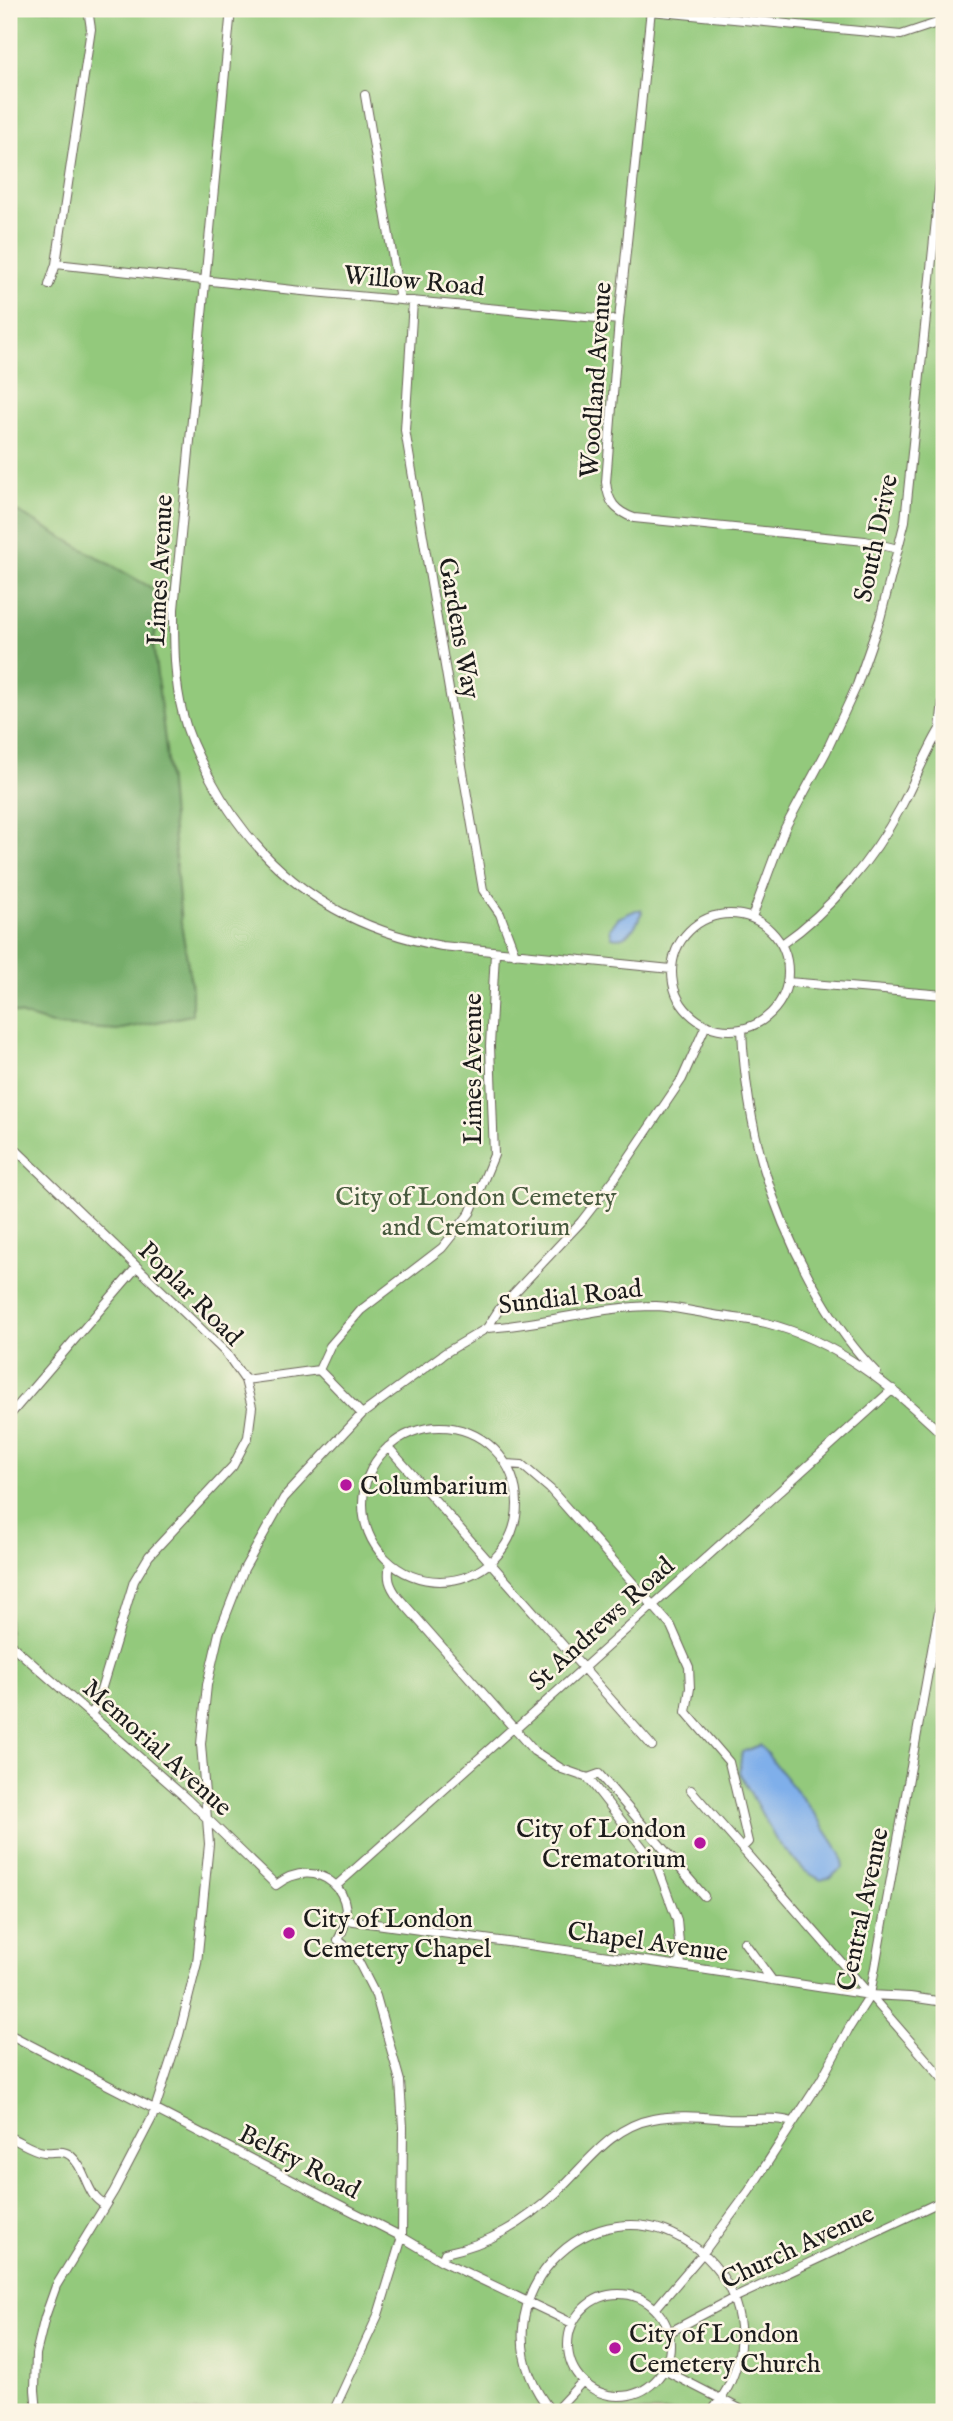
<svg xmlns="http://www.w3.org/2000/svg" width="953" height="2421" viewBox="0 0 953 2421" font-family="'IM FELL English',serif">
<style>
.green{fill:#93c97b;stroke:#58724c;stroke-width:2}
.forest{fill:#76ad6b;stroke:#496444;stroke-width:2}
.water{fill:#7fafea;stroke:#4e6683;stroke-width:2}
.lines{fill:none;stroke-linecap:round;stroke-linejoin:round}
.lane-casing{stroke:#686156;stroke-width:10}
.lane{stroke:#fff;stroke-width:8}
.poi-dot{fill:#b5179e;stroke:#fcf5e5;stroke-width:2.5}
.labels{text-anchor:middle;stroke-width:5;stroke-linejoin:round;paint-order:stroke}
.street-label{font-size:26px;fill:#1c1c1c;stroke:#fcf5e5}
.park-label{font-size:26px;fill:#46593d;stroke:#fcf5e5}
.poi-label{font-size:26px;fill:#1c1c1c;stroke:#fcf5e5;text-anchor:start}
</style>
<rect width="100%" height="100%" fill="#fcf5e5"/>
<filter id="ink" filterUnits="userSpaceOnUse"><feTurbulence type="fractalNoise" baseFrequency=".0143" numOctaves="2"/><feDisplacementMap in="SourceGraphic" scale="14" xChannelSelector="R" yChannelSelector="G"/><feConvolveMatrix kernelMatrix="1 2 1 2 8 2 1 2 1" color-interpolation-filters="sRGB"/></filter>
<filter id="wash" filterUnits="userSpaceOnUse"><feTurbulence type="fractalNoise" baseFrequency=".00686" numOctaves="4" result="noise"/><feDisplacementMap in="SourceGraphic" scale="28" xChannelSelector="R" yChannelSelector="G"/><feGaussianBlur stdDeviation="1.57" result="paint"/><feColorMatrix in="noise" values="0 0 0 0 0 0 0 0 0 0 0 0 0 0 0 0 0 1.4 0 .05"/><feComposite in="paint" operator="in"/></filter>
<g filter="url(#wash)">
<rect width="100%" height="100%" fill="#f4e0c3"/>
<path class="green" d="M 9,9 L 944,9 L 944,2412 L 9,2412 Z"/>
<path class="forest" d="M 9,507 L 164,595 L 153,643 L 166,749 L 181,923 L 192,989 L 192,1015 L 117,1030 L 58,1026 L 9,1011 Z"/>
<path class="water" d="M 636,910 L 641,910 L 642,912 C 636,926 629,941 612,937 L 610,929 L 618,918 Z
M 760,1745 L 816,1816 L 841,1854 L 843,1867 L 831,1877 L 821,1880 L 805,1871 L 776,1840 L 739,1772 L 742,1752 Z"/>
</g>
<g filter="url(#ink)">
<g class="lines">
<defs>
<path id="lane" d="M 88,9 L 91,29 L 56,264 L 302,291 L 619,320
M 231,9 L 174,609 C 174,644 174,681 183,715 C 188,736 199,759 210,778 C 260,871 338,928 442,946 L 671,969
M 651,9 L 619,320 L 606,482 C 608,502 615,511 634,518 L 865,541 L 898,549
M 651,11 L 901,35 L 940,22 L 944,17
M 365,95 L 400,300
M 49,285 L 56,264
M 413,301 L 405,430 L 483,890 L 500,914 L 515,954
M 944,690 L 940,729 L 944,764
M672 972a58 58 0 1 1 116 0a58 58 0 1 1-116 0Z
M 752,917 L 785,828 L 826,752 L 857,685 L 880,619 L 905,521 L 944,142
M 782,944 C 831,910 873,859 901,807 C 915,781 925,754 940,729
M 788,982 L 944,995
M 742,1029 C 746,1126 770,1212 819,1295 C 835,1323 853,1349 876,1372
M 9,1143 L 226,1353 L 245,1380 L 319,1370 L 362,1414
M 487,1328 C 543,1325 599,1306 656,1306 C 675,1307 695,1312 714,1315 C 731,1318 749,1319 766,1323 C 837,1341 893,1387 944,1436
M 319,1370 L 330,1346 L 361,1310 L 442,1248 L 470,1213 L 494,1155 L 490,1046 L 495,953
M 9,1416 L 136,1268
M363 1504a77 77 0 1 1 154 0a77 77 0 1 1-154 0Z
M 388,1447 L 652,1746
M 506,1464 L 522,1465 L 550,1489 L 671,1626 L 689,1667 L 690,1688 L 686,1712 L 729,1762 L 748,1842 L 742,1848
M 390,1563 C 387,1578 389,1585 398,1597 L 534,1751 L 562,1769 L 588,1778 L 599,1774 L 704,1896
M 9,1643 L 187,1799 L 276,1885 C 318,1853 365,1894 338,1940 L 354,1953 L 376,1996 L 400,2081 L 403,2127 L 402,2237 L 378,2315 L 333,2412
M 91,1714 L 96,1707 L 134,1581 L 149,1556 L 233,1466 L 248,1437 L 252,1407 L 245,1380
M 588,1778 L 657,1866 L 677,1920 L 681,1966
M 691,1790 L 944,2080
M 336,1886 L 512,1729 L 519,1726 L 893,1389
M 347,1920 L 681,1966 L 870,1995 L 910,1997 L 944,2002
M 744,1942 L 772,1980
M 9,2034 L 402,2237 L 442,2261 L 572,2323
M 9,2137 C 19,2141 33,2151 44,2152 C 54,2153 63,2149 71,2156 C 87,2169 85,2195 105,2205
M 442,2261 L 445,2253 C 489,2244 524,2223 557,2192 C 586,2165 610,2127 653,2119 C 678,2114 703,2117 728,2119 C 747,2120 776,2116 792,2122
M568 2345a51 51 0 1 1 102 0a51 51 0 1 1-102 0Z
M 656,2308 L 703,2253 L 749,2191 L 821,2080 L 849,2028 L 870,1995 L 944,1583
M 670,2332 L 734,2298 L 944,2200
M 664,2370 L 746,2412
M 37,2412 L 35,2390 L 36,2354 L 45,2317 L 56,2286 L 114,2191 L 152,2118 L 179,2035 L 197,1963 L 209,1844 L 201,1744 L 207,1685 L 219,1633 L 244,1569 L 284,1498 L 362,1414 L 445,1353 L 487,1328 L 500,1308 L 581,1222 L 615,1178 L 682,1079 L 706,1025
M 552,2412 C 464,2307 592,2170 696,2248 C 714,2262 728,2281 735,2303 C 748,2342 737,2382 711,2412
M 554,2412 L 583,2381"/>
</defs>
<use href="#lane" class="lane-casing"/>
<use href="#lane" class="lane"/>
</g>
</g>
<g class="poi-dot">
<circle cx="346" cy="1485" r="7"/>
<circle cx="700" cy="1843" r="7"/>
<circle cx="289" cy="1933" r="7"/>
<circle cx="615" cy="2348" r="7"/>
</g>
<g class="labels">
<g class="street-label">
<text transform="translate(414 280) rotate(5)" y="9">Willow Road</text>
<text transform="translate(595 380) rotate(-86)" y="9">Woodland Avenue</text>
<text transform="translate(875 538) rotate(-78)" y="9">South Drive</text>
<text transform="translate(159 570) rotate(-87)" y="9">Limes Avenue</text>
<text transform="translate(460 628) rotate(80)" y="9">Gardens Way</text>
<text transform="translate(472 1069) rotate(-90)" y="9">Limes Avenue</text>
<text transform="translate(191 1293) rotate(45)" y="9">Poplar Road</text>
<text transform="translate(570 1296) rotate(-7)" y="9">Sundial Road</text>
<text transform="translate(601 1623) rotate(-42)" y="9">St Andrews Road</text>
<text transform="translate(158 1747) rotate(42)" y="9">Memorial Avenue</text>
<text transform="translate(862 1909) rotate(-78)" y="9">Central Avenue</text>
<text transform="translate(648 1941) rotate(8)" y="9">Chapel Avenue</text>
<text transform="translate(300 2161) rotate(27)" y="9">Belfry Road</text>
<text transform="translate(797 2246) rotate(-25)" y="9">Church Avenue</text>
</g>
<g class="park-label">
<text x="476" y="1205">City of London Cemetery<tspan x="476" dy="30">and Crematorium</tspan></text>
</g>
<g class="poi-label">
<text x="360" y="1494">Columbarium</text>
<text x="686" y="1837" text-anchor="end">City of London<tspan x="686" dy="30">Crematorium</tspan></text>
<text x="303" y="1927">City of London<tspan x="303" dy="30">Cemetery Chapel</tspan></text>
<text x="629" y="2342">City of London<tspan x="629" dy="30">Cemetery Church</tspan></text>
</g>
</g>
<rect width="953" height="2421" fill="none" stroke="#fcf5e5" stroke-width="35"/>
</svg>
